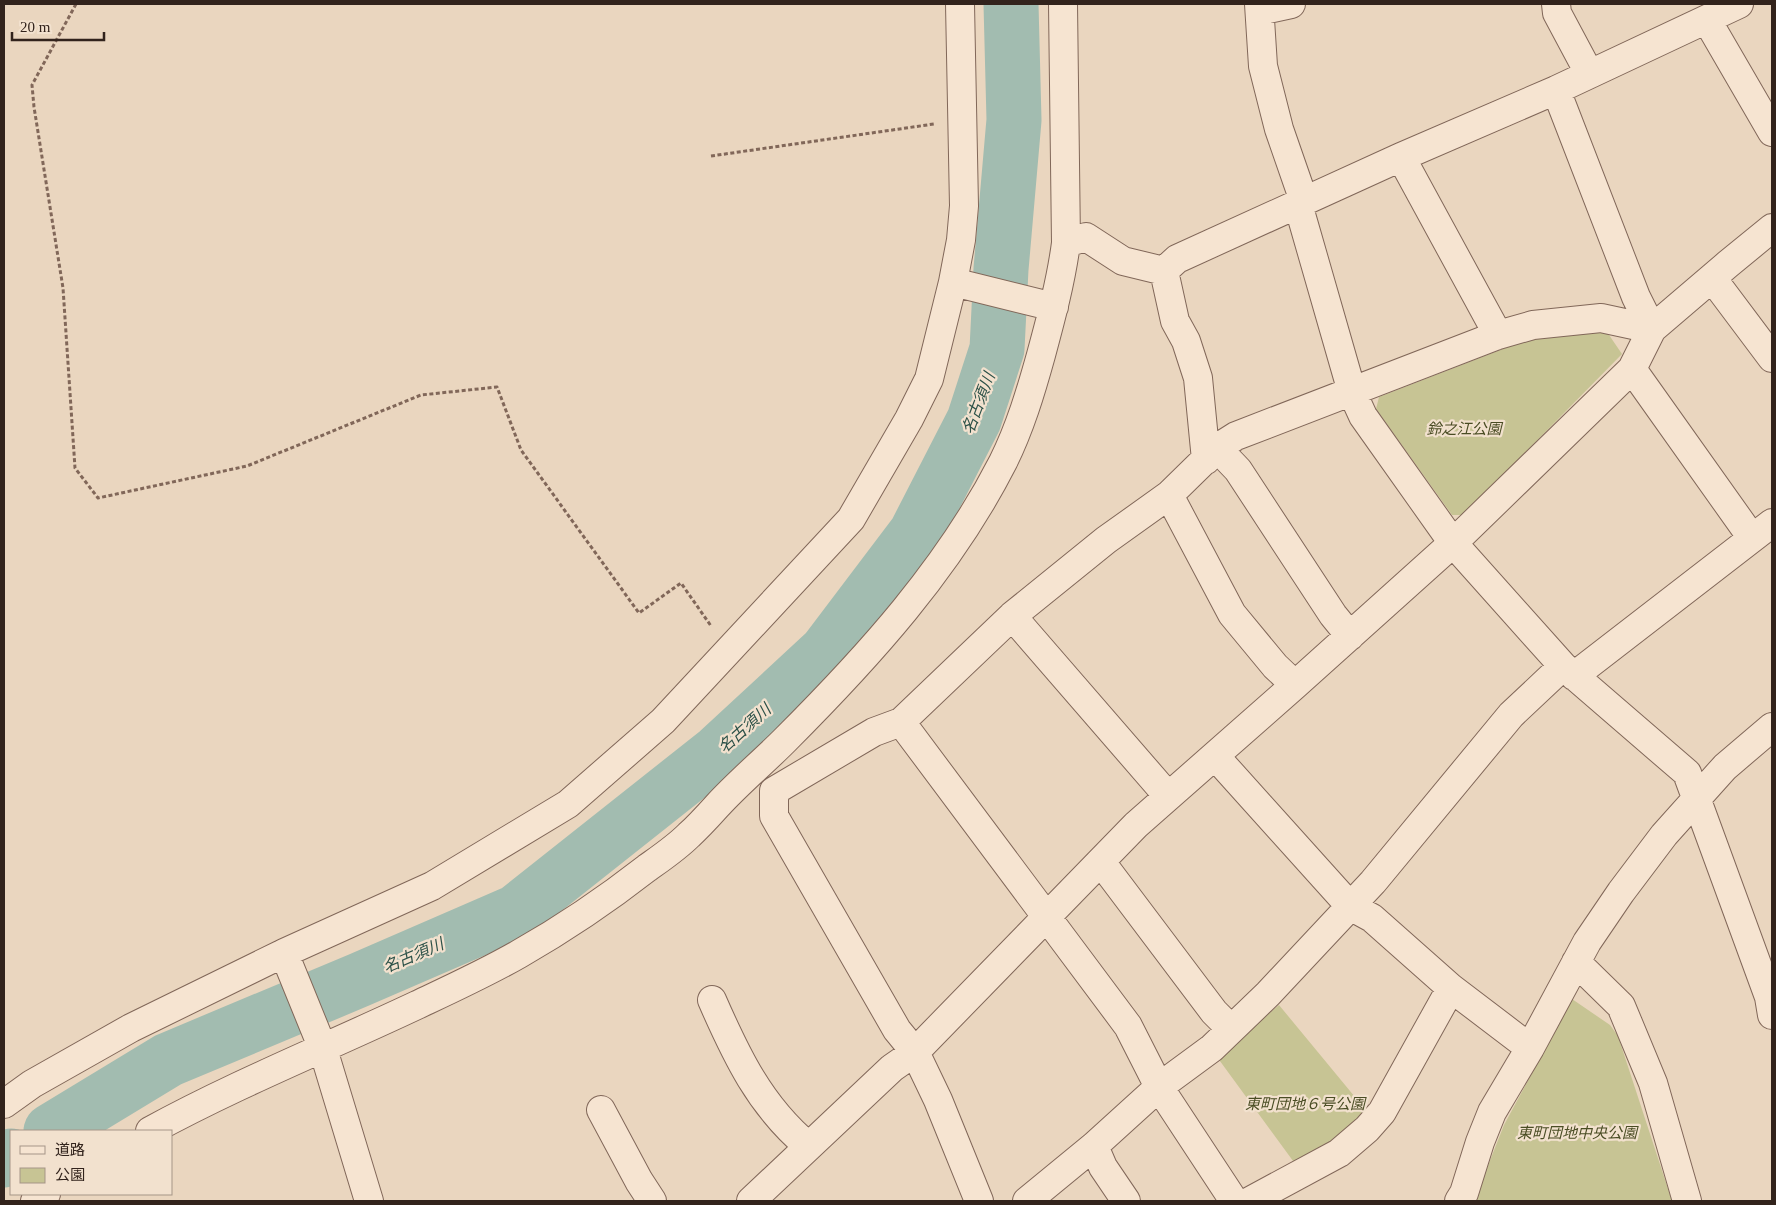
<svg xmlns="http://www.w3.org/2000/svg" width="1776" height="1205" viewBox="0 0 1776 1205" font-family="'Times New Roman','Noto Sans JP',serif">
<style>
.green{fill:#c7c494}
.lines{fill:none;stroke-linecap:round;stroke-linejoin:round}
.river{stroke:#a2bcb0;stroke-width:55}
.minor-casing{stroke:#816759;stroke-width:30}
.path{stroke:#816759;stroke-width:3;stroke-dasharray:4 2.5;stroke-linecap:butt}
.minor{stroke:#f6e4d1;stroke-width:28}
.labels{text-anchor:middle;stroke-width:4.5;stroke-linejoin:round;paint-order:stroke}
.park-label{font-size:15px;font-style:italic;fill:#4a4d24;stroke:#f2e1ce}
.water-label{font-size:16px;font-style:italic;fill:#2c5148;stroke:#f2e1ce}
</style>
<rect width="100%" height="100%" fill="#ead6bf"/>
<path class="green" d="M 1607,332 L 1622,354 L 1464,515 L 1452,515 L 1376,409 L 1379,397 L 1534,337 Z
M 1572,999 L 1610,1025 L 1618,1036 L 1672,1201 L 1474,1201 L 1504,1125 Z
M 1279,1005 L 1369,1114 L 1336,1144 L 1296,1165 L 1217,1057 Z"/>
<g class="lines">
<path class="river" d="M 51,1131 L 168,1060 L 359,980 L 516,912 L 718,752 L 826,652 L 916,533 L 974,420 L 997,349 L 1001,269 L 1014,120 L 1011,4
M 4,1160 L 11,1156"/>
<defs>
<path id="minor" d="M 1259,4 L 1263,66 L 1279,129 L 1304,201
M 1556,4 L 1557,13 L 1589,73
M 1260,11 L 1291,4
M 1707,20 L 1772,132
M 1556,90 L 1636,297 L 1652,329
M 1401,157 L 1498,335
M 1298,204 L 1352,392 L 1363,416 L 1453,543 L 1563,666 L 1687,773 L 1769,997 L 1772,1015
M 1066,243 L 1086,237 L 1123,261 L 1164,271
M 1712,278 L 1772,358
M 953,282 L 1054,307
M 1632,369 L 1752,538
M 1217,448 L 1238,470 L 1333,615 L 1350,636
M 1206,460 L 1198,378 L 1186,341 L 1175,321 L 1164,271 L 1177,259 L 1401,157 L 1556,90 L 1739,4
M 1169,495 L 1232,614 L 1275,666 L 1295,685
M 1012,616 L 1168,796
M 1574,676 L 1772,523
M 901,722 L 1128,1026 L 1159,1087 L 1234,1201
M 1215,756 L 1350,906 L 1372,918 L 1451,988 L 1530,1048
M 1101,862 L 1214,1012 L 1231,1029
M 284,953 L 323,1049 L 369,1201
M 1576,962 L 1621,1006 L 1653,1083 L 1687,1201
M 712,1000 C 736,1055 760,1106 808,1146
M 4,1104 L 32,1084 L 131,1028 L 284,953 L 432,886 L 568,804 L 663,721 L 851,519 L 909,419 L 929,379 L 953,282 L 961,240 L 964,206 L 960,4
M 601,1110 L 639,1181 L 652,1201
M 150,1131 C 236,1084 328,1047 417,1005 C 451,989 486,973 519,954 C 563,929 606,900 647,868 C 661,858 676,848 689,835 C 699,826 708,816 717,806 C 738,783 762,763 784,741 C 868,657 949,568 1003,462 C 1020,428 1031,391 1041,355 C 1051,318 1061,281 1066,243 L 1063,4
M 1094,1146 L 1103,1167 L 1126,1201
M 35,1201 L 46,1194
M 751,1201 L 892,1068 L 915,1052 L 1136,825 L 1295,685 L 1453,543 L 1632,369 L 1652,329 L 1728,264 L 1772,228
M 979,1201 L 938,1100 L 915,1052 L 897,1030 L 774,816 L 774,791 L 874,732 L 901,722 L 1012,616 L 1106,540 L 1169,495 L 1217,448 L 1236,436 L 1498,335 L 1533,325 L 1601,318 L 1652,329
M 1027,1201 L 1094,1146 L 1159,1087 L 1212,1048 L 1268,994 L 1373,882 L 1511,715 L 1563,666
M 1250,1201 L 1339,1153 L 1367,1129 L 1382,1112 L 1451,988
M 1459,1201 L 1464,1193 L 1480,1142 L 1492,1112 L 1530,1048 L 1587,942 L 1621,892 L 1664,835 L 1725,767 L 1772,727"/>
</defs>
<use href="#minor" class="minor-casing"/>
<path class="path" d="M 76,4 L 32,85 L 34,107 L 63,288 L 75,468 L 98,498 L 247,466 L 421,395 L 497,387 L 521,450 L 639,613 L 681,583 L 711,626
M 711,156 L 934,124"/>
<use href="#minor" class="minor"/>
</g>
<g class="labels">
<g class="park-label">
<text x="1464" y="434">鈴之江公園</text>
<text x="1305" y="1109">東町団地６号公園</text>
<text x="1577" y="1138">東町団地中央公園</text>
</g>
<g class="water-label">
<text transform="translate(978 403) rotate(-69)" y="6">名古須川</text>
<text transform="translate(744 728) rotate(-42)" y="6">名古須川</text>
<text transform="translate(413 955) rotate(-23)" y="6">名古須川</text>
</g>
</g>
<rect width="1776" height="1205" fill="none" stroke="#32231c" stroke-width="10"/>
<rect x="10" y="1130" width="162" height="65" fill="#f2e1ce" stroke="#a59587"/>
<rect x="20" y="1146" width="25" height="8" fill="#f6e4d1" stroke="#a59587"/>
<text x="55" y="1155" font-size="15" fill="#32231c">道路</text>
<rect x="20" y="1168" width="25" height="15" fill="#c7c494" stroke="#a59587"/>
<text x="55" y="1180" font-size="15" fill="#32231c">公園</text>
<path d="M12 32v8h92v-8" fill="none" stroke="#32231c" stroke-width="2.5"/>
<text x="20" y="32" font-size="15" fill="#32231c" stroke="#f2e1ce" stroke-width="4" paint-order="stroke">20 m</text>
</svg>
